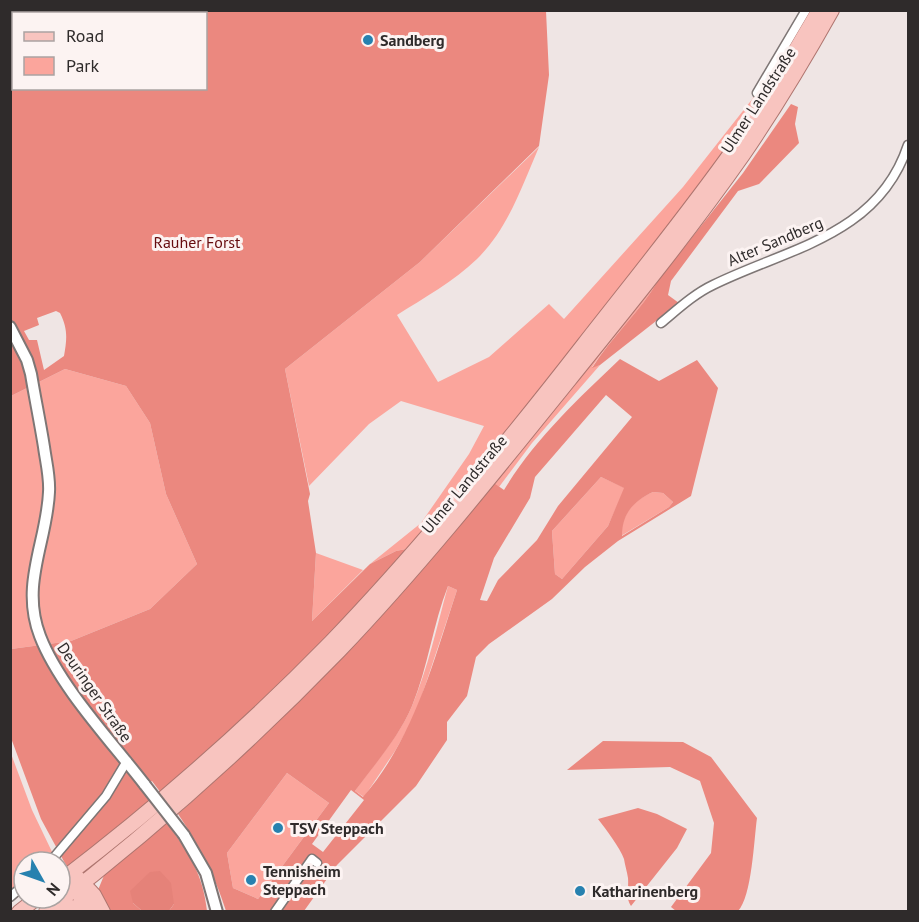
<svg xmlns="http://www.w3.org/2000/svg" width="919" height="922" viewBox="0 0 919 922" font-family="'PT Sans',sans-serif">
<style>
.green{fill:#fba59c}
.forest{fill:#eb887f;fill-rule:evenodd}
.water{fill:#e58279}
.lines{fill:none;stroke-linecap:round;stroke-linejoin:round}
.minor-casing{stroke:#7e7675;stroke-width:11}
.tertiary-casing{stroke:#7e7675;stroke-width:14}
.primary-casing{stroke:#ae756f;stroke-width:16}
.minor{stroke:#fff;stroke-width:8}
.tertiary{stroke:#fff;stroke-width:10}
.primary{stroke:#f8c4bf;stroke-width:14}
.tertiary-bridge-casing{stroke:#7e7675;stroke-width:14;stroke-linecap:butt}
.tertiary-bridge{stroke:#fff;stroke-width:10}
.poi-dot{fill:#2781af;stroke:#fcf3f2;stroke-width:2}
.labels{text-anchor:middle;stroke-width:6;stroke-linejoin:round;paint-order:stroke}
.poi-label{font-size:16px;font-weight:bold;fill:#2f2b2b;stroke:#fcf3f2;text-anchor:start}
.street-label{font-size:16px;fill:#2f2b2b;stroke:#fcf3f2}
.park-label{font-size:16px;fill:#660b0e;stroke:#fcf3f2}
</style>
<rect width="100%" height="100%" fill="#efe5e4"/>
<path class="green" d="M 757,93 L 763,96 L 724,154 L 667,229 L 516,420 L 411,548 L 396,551 L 370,564 L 421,523 L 469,454 L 484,426 L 401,401 L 369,424 L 309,486 L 285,369 L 420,262 L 539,147 C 522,186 508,229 477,259 C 454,281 424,298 397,315 L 438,382 L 489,357 L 549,304 L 564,319 L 683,187 Z
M 659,279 C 641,311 612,336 592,367 L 600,365 L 532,443 L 499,487 L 494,483 Z
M 65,369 L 126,386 L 150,423 L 166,494 L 197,564 L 150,609 L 71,641 L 11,649 L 11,396 Z
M 601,477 L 625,488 L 608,526 L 562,579 L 555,574 L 552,531 Z
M 653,492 L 663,493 L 673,502 L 669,507 L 621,536 C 622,513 633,501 653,492 Z
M 316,553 L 363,570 L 312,621 Z
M 448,586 L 457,590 L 420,701 L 411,723 L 395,751 L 364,797 L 355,791 C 374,764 399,737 412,706 C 428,668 437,626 448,586 Z
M 10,751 L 32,810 L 54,856 L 47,862 L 24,862 L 24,881 L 10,892 Z
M 287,773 L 329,803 L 258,899 L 233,888 L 227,853 Z"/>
<path class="forest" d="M 11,11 L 546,11 L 549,75 L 539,146 L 420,262 L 285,369 L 310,494 L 308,501 L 316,553 L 312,621 L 370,564 L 396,551 L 411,548 L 308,656 L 247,716 L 161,793 L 152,781 L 141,788 L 150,802 L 67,867 L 41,819 L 11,738 L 11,649 L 71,641 L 150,609 L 197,564 L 166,494 L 150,423 L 126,386 L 65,369 L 11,396 ZM 14,14 L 206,14 L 206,88 L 14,88 ZM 56,311 L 60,313 C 68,329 67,339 64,356 L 44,370 L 37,340 L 29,340 L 24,331 L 39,325 L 37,318 Z
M 791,104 L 798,107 L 795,124 L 799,143 L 759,184 L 738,191 L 671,281 L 668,295 L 679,303 L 600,365 L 592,368 C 612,336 641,311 659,279 L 743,173 Z
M 620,359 L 659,381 L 697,360 L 718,388 L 691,496 L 618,541 L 585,567 L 552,599 L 489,644 L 476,657 L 467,696 L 447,722 L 447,740 L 416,786 L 337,865 L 304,911 L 226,911 C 214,873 200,847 178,814 C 292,713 397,601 494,483 L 504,490 C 534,440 578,399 620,359 ZM 606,395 L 632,417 L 558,506 L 537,540 L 498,580 L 487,601 L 480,600 L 494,558 L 530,498 L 535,477 ZM 601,477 L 624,488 L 608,526 L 562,579 L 555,574 L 552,531 ZM 653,492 L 663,493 L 673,502 L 669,507 L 622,536 C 622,513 634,501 653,492 ZM 448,586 L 457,590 C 433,663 414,738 363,797 L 355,791 C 375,764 399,737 412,706 C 428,667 433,624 448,586 ZM 287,773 L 329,803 L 258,899 L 233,888 L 227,853 ZM 351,790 L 364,800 L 323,852 L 312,844 Z
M 603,741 L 683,742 L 711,757 L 757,818 C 754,839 752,897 738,911 L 676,911 L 671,907 L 711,853 L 714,823 L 700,781 L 670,767 L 567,770 Z
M 638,808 L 657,814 L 687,829 L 677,848 L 631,906 C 625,897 629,889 628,878 C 627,872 625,865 624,859 C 620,848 606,829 598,819 Z
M 167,823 C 189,853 203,874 207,911 L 169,911 L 174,904 L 133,903 L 142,911 L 109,911 L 98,890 L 105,873 Z"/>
<path class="water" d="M 160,871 L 171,883 L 174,904 L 169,911 L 142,911 L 133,903 L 130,891 L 150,872 Z"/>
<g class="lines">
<defs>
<path id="minor" d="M 757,93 L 806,10
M 661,323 C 678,309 694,294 713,285 C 788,248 878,236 908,145
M 50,862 L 106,796 L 127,761
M 10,897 L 24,885
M 275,912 L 312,859 L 317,863"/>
<path id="tertiary" d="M 10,327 L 27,360 L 31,374 C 35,398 40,422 44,447 C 46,462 50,477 49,492 C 47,542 20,584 40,636 C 59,686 112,742 145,785
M 184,835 L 206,873 L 217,912"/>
<path id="primary" d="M 77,877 L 94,895 L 103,912
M 73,880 L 81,899 L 90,912
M 60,881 C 156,808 247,728 331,642 C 421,548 504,447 584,344 C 634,280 686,216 733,150 C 764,105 791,58 819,10
M 19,912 L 37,898
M 46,912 C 150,832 248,745 339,651 C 421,565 495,472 570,379 C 629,306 689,232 743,155 C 775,108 804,60 832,10
M 55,912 L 71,907 L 88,910"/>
</defs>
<use href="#minor" class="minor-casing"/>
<use href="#tertiary" class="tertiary-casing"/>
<use href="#primary" class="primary-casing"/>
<use href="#minor" class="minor"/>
<use href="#tertiary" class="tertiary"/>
<use href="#primary" class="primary"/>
<defs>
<path id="tertiary-bridge" d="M 145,785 L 184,835"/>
</defs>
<use href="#tertiary-bridge" class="tertiary-bridge-casing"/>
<use href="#tertiary-bridge" class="tertiary-bridge"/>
</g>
<g class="poi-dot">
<circle cx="368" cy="40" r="6"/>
<circle cx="278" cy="828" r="6"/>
<circle cx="251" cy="880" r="6"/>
<circle cx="580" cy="891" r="6"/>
</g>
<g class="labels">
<g class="poi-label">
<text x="380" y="46">Sandberg</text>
<text x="290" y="834">TSV Steppach</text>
<text x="263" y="877">Tennisheim<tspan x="263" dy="18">Steppach</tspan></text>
<text x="592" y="897">Katharinenberg</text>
</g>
<g class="street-label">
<text transform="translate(758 100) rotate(-57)" y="6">Ulmer Landstraße</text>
<text transform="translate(775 241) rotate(-23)" y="6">Alter Sandberg</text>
<text transform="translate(464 484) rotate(-50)" y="6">Ulmer Landstraße</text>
<text transform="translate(95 692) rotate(55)" y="6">Deuringer Straße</text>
</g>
<g class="park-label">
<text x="197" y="248">Rauher Forst</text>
</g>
</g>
<rect width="919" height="922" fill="none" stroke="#2f2b2b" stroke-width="24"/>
<rect x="12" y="12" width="195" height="78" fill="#fcf3f2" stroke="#aaa3a2" stroke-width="1.5"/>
<rect x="24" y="32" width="30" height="9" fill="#f8c4bf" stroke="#aaa3a2" stroke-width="1.5"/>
<text x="66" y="42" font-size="18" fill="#2f2b2b">Road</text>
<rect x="24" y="57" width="30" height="18" fill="#fba59c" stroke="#aaa3a2" stroke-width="1.5"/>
<text x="66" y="72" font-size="18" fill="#2f2b2b">Park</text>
<g transform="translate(42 880) rotate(130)"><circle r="28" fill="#fcf3f2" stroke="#aaa3a2" stroke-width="1.5"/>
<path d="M0-4.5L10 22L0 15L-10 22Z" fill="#2781af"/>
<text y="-9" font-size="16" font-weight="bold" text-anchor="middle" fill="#2f2b2b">N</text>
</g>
</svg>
